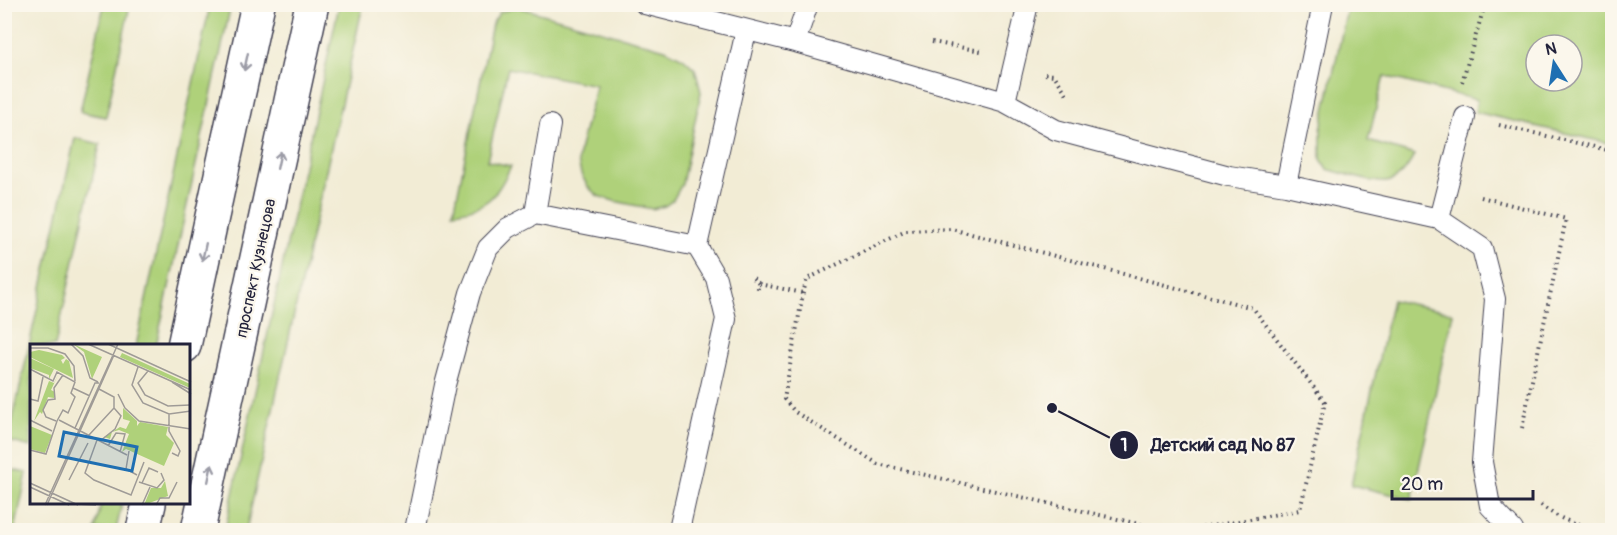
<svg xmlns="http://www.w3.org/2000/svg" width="1617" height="535" viewBox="0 0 1617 535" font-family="Pangolin,sans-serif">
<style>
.green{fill:#afd17a;stroke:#687a5a;stroke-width:1.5;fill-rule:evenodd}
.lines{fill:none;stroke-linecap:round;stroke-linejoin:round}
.service-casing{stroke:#414052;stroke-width:22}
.minor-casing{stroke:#414052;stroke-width:36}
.path{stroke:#414052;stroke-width:4;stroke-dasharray:1.5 4.5;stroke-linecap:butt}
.service{stroke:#fff;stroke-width:20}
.minor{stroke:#fff;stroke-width:33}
.oneway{stroke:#9c9ca7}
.labels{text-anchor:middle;stroke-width:4.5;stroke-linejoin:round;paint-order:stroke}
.street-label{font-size:16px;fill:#22223b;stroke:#fbf7ec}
.inset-road{fill:none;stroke:#9f9b97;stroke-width:1.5}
.view{fill:#1f6fb2;fill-opacity:0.15;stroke:#1f6fb2;stroke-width:3}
.inset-edge{fill:none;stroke:#22223b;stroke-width:3}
.leader{fill:none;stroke:#22223b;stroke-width:2}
.callout-dot{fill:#22223b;stroke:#fbf7ec;stroke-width:2}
.mark-label{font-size:18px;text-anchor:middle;font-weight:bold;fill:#fff}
.callout-label{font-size:18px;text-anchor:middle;font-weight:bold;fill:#22223b;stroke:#fbf7ec;stroke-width:4.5;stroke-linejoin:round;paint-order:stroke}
</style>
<rect width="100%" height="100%" fill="#fbf7ec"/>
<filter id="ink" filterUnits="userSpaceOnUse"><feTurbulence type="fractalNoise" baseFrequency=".0167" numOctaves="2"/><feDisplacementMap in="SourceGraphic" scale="12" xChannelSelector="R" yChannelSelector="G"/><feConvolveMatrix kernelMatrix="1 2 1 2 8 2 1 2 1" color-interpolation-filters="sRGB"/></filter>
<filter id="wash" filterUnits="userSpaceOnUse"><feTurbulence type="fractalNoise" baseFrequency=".008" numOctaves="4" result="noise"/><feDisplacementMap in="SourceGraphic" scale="24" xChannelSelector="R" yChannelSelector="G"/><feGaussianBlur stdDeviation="1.35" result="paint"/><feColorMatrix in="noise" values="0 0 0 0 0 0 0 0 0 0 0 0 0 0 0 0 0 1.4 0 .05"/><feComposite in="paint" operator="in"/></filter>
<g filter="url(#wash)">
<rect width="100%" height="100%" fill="#f2ecd5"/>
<path class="green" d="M 104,5 L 130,5 L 106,117 L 80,112 Z
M 210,5 L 231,5 L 156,346 L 136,346 Z
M 339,5 L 363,5 L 246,530 L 225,530 Z
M 1348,5 L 1612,5 L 1612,144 L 1475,112 L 1477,100 L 1384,76 L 1368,141 L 1415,155 C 1409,164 1404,175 1393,180 C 1380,187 1342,173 1327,169 L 1321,159 L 1321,129 ZM 1536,45 L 1572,45 L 1572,81 L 1536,81 Z
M 518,7 L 665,49 L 683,58 L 695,69 L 701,92 L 682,184 L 673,200 L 665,206 L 652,209 L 614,201 L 598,196 L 588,187 L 581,174 L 578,161 L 580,147 L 596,85 L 508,68 L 487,161 L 511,166 C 497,196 488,208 454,212 L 492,24 L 500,12 Z
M 75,138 L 100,144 L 55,346 L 32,346 L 31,447 L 8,441 Z
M 1392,300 L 1453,313 L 1412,499 L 1351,485 Z
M 4,468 L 27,473 L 15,530 L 5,530 Z
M 101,504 L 122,504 L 116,530 L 95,530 Z"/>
</g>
<g filter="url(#ink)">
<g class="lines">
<defs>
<path id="service" d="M 645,4 L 795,42 L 1005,102 L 1056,130 L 1229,176 L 1286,185 L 1439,219 L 1482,248 L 1495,299 L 1482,462 L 1490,506 L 1513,530
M 795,42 L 808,4
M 1005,102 L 1028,4
M 1286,185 L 1323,4
M 535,214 L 697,246
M 1439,219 L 1465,117
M 415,530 L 445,385 L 470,293 L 488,248 L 508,228 L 535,214 L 550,125
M 679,530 L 726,319 L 716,278 L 697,246 L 746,31"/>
<path id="minor" d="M 184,346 L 258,4
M 143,530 L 149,504
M 198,530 L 312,4"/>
</defs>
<use href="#service" class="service-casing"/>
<use href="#minor" class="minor-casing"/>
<path class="path" d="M 932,42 L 981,51
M 1045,74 L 1054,75 L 1067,94
M 1462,82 L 1485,4
M 1499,125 L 1612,151
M 1481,197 L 1566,219 L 1522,428
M 753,278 L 759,284 L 757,292
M 759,284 L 803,293
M 1541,505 C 1559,520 1579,526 1601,530
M 1165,530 L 878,464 L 795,412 L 784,399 L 803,293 L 807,279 L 906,231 L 952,229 L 1253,308 L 1325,402 L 1300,510 L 1190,530"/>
<use href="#service" class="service"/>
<use href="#minor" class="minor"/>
</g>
<defs><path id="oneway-shaft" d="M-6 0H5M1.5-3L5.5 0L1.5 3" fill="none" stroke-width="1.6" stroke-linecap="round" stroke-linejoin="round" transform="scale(1.5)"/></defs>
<g class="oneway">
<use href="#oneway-shaft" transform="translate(246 62) rotate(102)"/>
<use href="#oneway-shaft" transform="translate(279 160) rotate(-78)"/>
<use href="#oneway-shaft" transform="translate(204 252) rotate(102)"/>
<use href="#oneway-shaft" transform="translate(210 473) rotate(-78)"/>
</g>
</g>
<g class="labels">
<g class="street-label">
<text transform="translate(255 268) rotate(-78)" y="6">проспект Кузнецова</text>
</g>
</g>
<g transform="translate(30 344)">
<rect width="160" height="160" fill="#f2ecd5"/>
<path d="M 43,0 L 72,13 L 62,35 L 54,8 ZM 9,6 L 32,11 L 35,14 L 31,16 L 33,20 L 36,15 L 39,17 L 43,34 L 0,13 L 0,8 ZM 92,9 L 160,40 L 160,44 L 90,13 ZM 0,14 L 24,25 L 19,35 L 19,31 L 0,24 ZM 28,31 L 21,46 L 25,48 L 24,54 L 18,53 L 12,70 L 10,68 L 4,77 L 19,37 L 24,39 ZM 93,64 L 107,77 L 107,82 L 110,78 L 138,83 L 136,91 L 144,99 L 134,122 L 96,105 L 92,108 L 99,90 L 89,86 L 82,88 L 80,95 L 74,93 L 90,83 L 96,85 L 100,77 L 93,75 ZM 0,82 L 22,91 L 15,109 L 0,105 ZM 135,137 L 138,152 L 114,161 L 121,144 L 131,144 Z" fill="#afd17a"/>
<path class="inset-road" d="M 41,0 L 53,12 L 60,34 L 68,38M 58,0 L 161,46M 78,0 L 161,38M 0,4 L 18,4 L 35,10 L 44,22 L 45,37M 108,23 L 102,41 L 113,59 L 139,70 L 161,67M 0,25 L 23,37 L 27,28 L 45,38 L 41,49 L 45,53 L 38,69 L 33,66 L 27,77 L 16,110 L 0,106M 118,27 L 108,39 L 115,51 L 138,62 L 160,61M 142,38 L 161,50M 43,44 L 60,52M 69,45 L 84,53 L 84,64 L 91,72 L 85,85 L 70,97M 88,50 L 95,64 L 109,77 L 161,85M 0,55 L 8,57 L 13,33M 139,70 L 139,87 L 150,107 L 148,112 L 142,109M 0,76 L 22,87M 29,76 L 97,111M 26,77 L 16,73 L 13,66 L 18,56 L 25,55 L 24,44 L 33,31M 45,84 L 65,39 L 69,39M 59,91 L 84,64M 67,96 L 55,129 L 64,136 L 101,151 L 114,118M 78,102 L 86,89 L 95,90 L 90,108M 99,107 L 96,125 L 107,131M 39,136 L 58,99M 109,138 L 127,144 L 134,136 L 131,129M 0,139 L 48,161M 112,139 L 119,124 L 128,128M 0,143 L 39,161M 46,160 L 66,161M 15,161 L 88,0M 17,161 L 84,11M 112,161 L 120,143M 126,161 L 130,154 L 139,154 L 147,138"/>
<path class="view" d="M 34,88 L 107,103 L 102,127 L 29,112 Z"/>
<rect width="160" height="160" class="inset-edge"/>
</g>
<path class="leader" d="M1052 408L1124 445"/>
<g class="callout-dot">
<circle cx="1052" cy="408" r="6"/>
<circle cx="1124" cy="445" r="15"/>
</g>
<g class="mark-label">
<text x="1124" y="451">1</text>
</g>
<g class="callout-label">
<text x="1223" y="451">Детский сад № 87</text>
</g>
<rect width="1617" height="535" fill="none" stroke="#fbf7ec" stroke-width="24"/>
<g transform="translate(1554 63) rotate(348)"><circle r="28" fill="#fbf7ec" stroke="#a4a2a5" stroke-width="1.5"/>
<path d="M0-4.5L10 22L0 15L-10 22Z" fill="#1f6fb2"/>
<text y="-9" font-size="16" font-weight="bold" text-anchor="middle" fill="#22223b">N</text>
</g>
<path d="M1392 490v9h141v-9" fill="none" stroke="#22223b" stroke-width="3"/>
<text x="1401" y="490" font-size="18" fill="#22223b" stroke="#fbf7ec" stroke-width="4.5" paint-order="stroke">20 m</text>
</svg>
